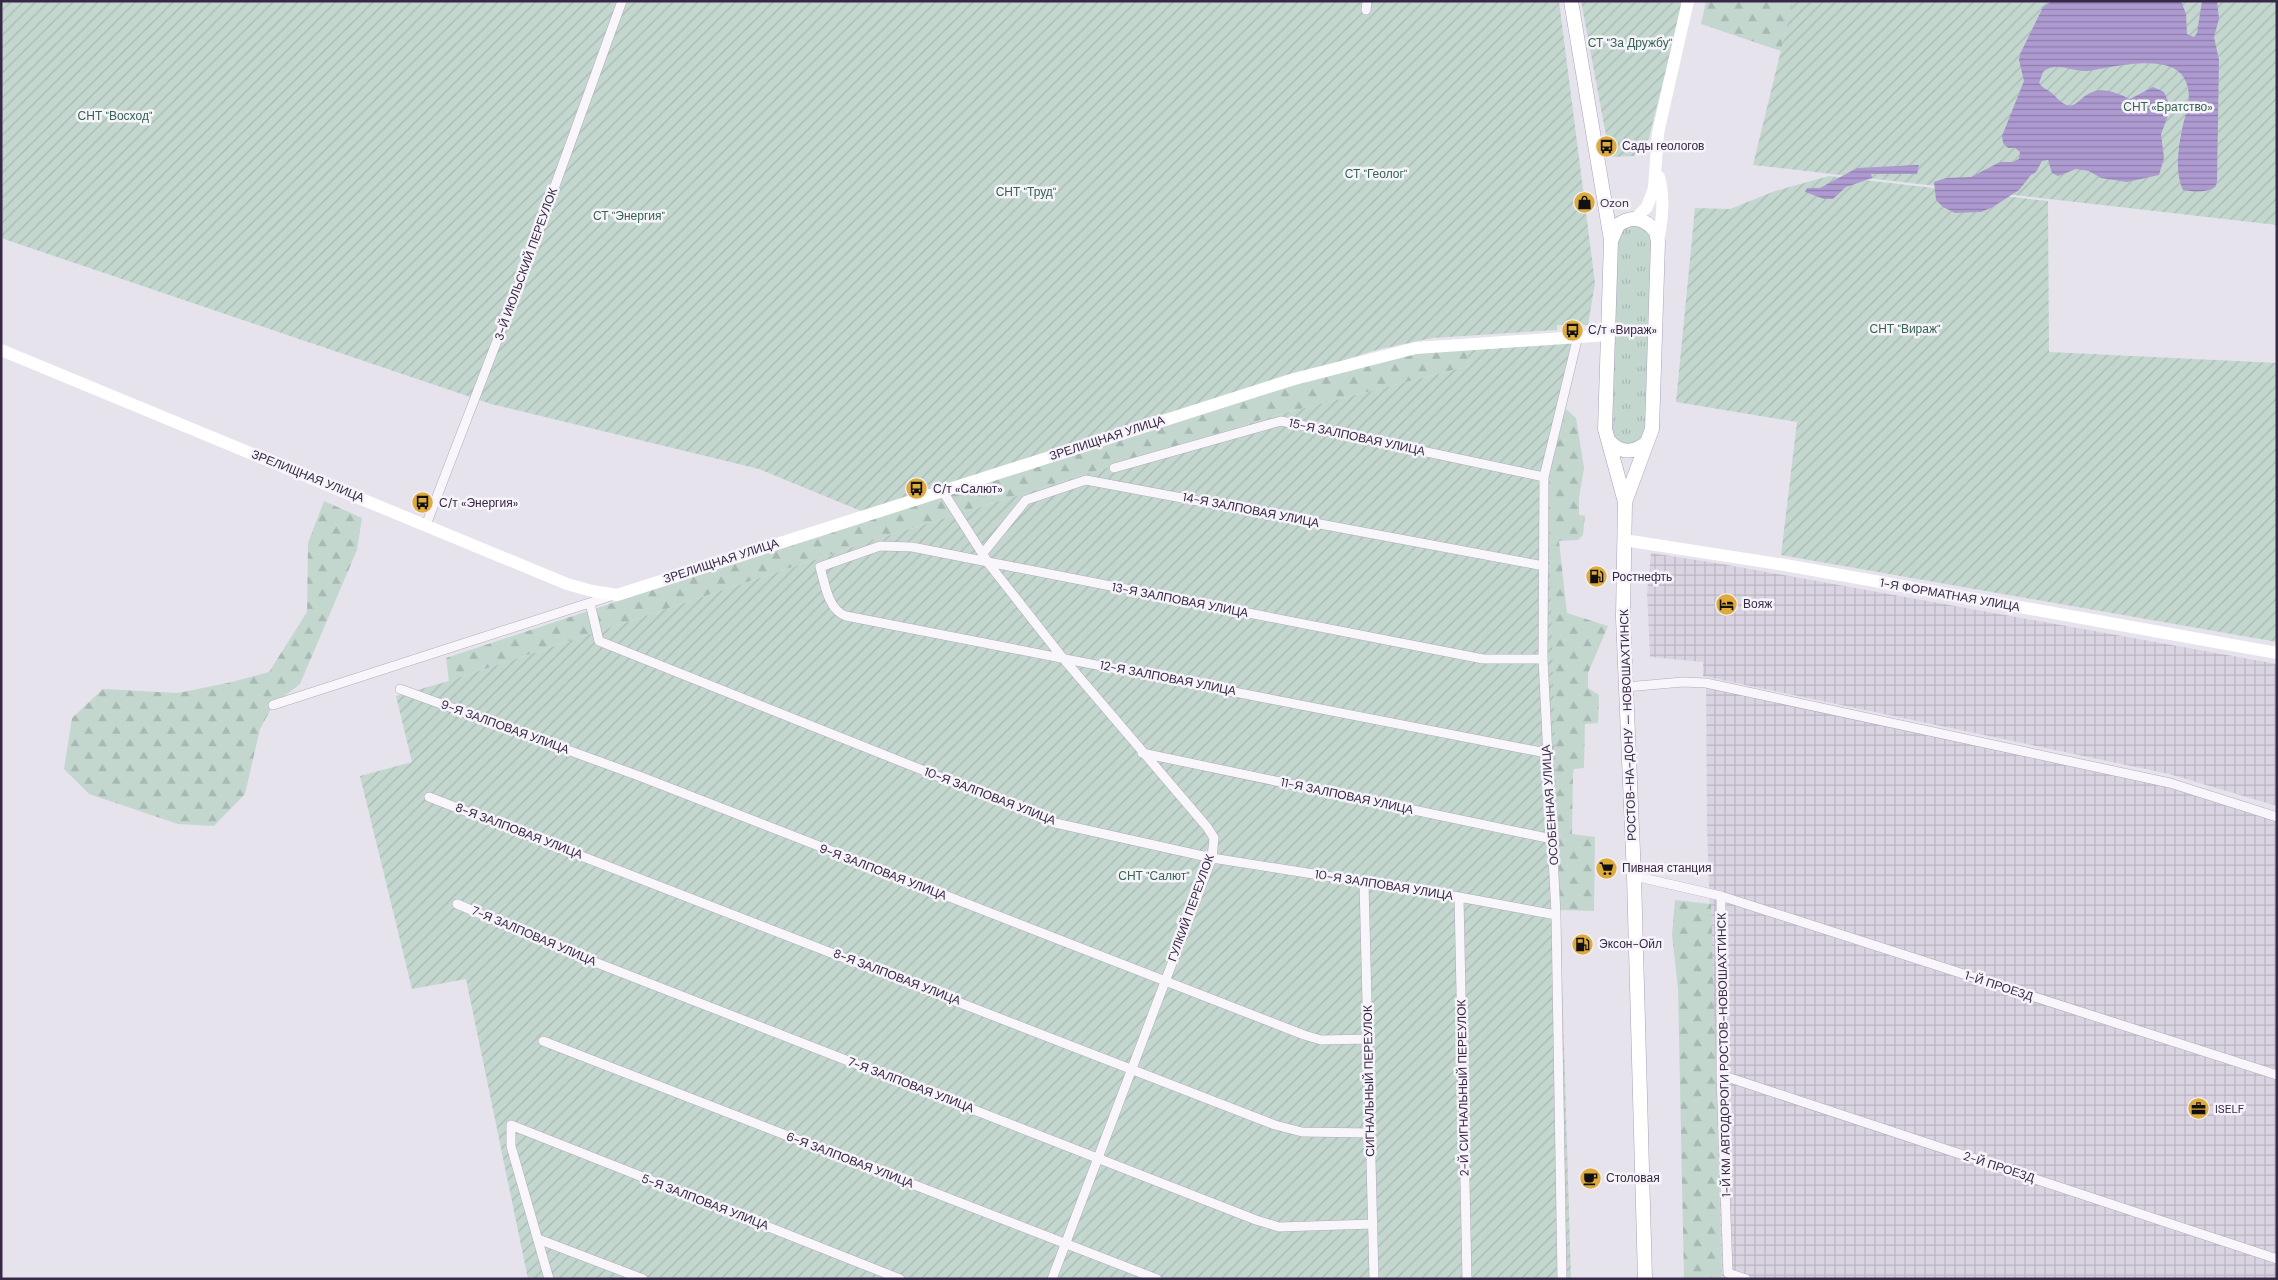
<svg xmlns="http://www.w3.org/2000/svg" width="2278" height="1280" viewBox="0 0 2278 1280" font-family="'DM Sans',sans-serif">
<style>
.industrial{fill:url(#industrial-grid)}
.grass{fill:url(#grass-tufts)}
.forest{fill:url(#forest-firs)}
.garden{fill:url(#garden-furrows)}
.water{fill:url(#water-rules)}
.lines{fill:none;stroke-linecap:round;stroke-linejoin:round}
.street-casing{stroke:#b2abbb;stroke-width:10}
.primary-casing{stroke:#aba1ba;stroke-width:15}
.street{stroke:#f8f6fa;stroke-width:9}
.secondary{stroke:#fff;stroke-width:12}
.primary{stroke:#fff;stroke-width:14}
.labels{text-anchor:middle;stroke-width:5;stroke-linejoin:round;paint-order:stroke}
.park-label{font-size:12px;fill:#346553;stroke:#f6f3f9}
.poi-label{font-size:12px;fill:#372847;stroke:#f6f3f9;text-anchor:start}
.street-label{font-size:12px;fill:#372847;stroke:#f6f3f9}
</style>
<defs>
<pattern id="industrial-grid" width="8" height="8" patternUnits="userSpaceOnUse" patternTransform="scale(1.25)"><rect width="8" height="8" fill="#dad4e2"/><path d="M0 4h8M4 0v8" fill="none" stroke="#bcb6c3"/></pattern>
<pattern id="grass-tufts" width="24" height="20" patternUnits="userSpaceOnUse" patternTransform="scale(1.25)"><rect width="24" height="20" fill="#c3d7cf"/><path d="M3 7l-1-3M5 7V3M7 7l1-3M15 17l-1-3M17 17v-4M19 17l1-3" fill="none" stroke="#a8b9b3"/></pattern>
<pattern id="forest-firs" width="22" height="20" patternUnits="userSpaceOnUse" patternTransform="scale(1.25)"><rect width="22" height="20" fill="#c3d7cf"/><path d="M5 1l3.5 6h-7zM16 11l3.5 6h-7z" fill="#a8b9b3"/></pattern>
<pattern id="garden-furrows" width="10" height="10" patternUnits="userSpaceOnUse" patternTransform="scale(1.25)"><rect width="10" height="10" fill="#c3d7cf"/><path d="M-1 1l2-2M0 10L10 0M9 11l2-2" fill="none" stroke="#a8b9b3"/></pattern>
<pattern id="water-rules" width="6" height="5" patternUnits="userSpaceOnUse" patternTransform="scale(1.25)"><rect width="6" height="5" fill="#ad9ad0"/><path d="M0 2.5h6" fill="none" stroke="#8e7eab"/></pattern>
</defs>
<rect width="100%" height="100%" fill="#e7e3ed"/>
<path class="industrial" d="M 1651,553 L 1722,564 L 2277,664 L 2277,806 L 2169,774 L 1703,676 L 1703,662 L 1650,657 L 1647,592 Z
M 1706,685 L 2181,790 L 2277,820 L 2277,1279 L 1722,1279 L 1707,827 Z"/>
<path class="grass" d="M 1637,225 L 1649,233 L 1652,240 L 1646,429 C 1640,441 1636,445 1622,445 L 1611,433 L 1617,240 L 1625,227 Z"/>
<path class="forest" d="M 1706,1 L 1793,1 L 1781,51 L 1701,24 Z
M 1467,345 L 1469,366 L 1277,415 L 871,541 L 449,681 L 446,658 L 869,518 L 1274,391 L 1430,349 Z
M 1566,409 L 1576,418 L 1584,468 L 1579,498 L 1579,515 L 1585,516 L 1583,535 L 1578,540 L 1559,541 L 1567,613 L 1608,626 L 1588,673 L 1588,688 L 1599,695 L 1598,723 L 1585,724 L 1584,768 L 1574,769 L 1573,773 L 1572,834 L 1595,837 L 1594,911 L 1559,910 L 1547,477 L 1558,428 Z
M 324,501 L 362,518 L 357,550 L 300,684 L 273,705 L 260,729 L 245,794 L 214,826 L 178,824 L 89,794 L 64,769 L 72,718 L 103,689 L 178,693 L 232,682 L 269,672 L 307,612 L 308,543 Z
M 1675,900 L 1711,904 L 1722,1279 L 1684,1279 L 1678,989 L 1672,935 Z"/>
<path class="garden" d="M 1,1 L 1559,1 L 1595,283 L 1588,325 L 1557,325 L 1557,330 L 1432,338 L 1376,350 L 1083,445 L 861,511 L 759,469 L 491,404 L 1,238 Z
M 1581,1 L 1683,1 L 1649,138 L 1635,156 L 1610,157 Z
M 1793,1 L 2277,1 L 2277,225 L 1753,165 Z
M 1829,176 L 2048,201 L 2049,352 L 2277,363 L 2277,642 L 1781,555 L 1797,422 L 1676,402 L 1695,208 L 1730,209 L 1775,191 Z
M 1579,340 L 1547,474 L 1571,1279 L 528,1279 L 466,979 L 412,989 L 360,776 L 412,762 L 396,696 L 449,681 L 871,541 L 1277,415 L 1469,366 L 1467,345 Z"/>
<path class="water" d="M 2052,1 L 2181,1 L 2186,14 L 2187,34 L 2194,37 L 2197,33 L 2202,1 L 2217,1 L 2219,19 L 2214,37 L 2219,60 L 2217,182 L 2215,187 C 2205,193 2195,192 2183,190 C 2175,173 2178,148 2182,130 C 2185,114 2193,98 2186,82 C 2174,50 2111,68 2087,71 C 2072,72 2056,61 2043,72 L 2039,83 C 2043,89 2049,90 2054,95 C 2076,119 2076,95 2096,91 C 2109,89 2119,94 2130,99 L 2153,87 L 2164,92 L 2171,108 L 2161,134 L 2164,158 L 2159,175 L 2127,182 L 2101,178 L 2089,171 L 2076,169 L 2058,176 L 2052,173 L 2048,160 L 2042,161 L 2036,172 L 2031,175 L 2019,190 L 1993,207 L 1981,212 L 1955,213 L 1943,207 L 1936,200 L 1934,182 L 1946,178 L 1971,177 L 2000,162 L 2013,162 L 2019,159 L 2020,152 L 2015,148 L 2008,148 L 2003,143 L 2002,136 L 2024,81 L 2019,60 L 2020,54 L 2043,7 Z
M 1919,165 L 1917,174 L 1871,174 L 1872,178 L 1846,187 L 1833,199 L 1824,199 L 1805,192 L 1807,188 L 1820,188 L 1857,168 Z"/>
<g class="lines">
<defs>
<path id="street" d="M 1366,10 L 1367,1
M 1114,468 L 1281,421 L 1544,477
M 942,490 L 989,564 L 1062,657 L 1207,827 L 1214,838 L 1212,858 L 1052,1279
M 426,525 L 527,263 L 622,1
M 984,552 L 1026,500 L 1086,480 L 1544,566
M 590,603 L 599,641 L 1055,823 L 1212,858 L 1459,897 L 1556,915
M 1543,659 L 1483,659 L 912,547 L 880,546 L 820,567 C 825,584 828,610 846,616 L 1546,753
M 1626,687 L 1683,682 L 1706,683 L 2170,783 L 2277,817
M 400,689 L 639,776 L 1304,1035 L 1321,1040 L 1368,1039
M 273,705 L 614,595
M 1142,753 L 1552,839
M 429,797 L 1275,1125 L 1302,1132 L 1370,1133
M 1634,876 L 1721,896 L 1721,1075 L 1728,1273 L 1746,1279
M 1364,883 L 1374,1279
M 1721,896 L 2277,1075
M 1459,897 L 1467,1279
M 457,904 L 574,954 L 1256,1220 L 1279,1227 L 1373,1224
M 543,1041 L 1157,1279
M 1721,1075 L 2277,1259
M 538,1239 L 643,1279
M 549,1279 L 511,1146 L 511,1125 L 900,1279
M 1562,1279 L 1556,915 L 1543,659 L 1544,477 L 1578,336"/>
<path id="primary" d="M 1571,1 L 1611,240
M 1608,440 C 1619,453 1633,454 1646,443
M 1625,502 L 1652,429 L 1658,242 L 1656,232 C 1646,219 1632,214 1618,225 L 1611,241 L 1605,429 L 1625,502 L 1623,617 L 1634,876 L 1645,1279"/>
</defs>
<use href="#street" class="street-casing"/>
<use href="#primary" class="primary-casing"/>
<use href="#street" class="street"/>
<path class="secondary" d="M 1635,219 L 1647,207 L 1654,188 L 1658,133 L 1688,1
M 1658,242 C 1662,220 1665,199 1659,177
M 1,350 L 567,584 L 592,591 L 617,595 L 1294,379 L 1416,348 L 1608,335
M 1624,540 L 1785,565 L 2277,653"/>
<use href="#primary" class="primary"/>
</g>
<defs>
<symbol id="bus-disc" viewBox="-11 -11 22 22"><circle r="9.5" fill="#deaa3b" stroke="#f6f3f9"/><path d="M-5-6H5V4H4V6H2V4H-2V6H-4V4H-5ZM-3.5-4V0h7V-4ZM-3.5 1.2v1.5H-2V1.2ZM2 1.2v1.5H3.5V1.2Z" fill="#111"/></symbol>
<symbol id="shop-disc" viewBox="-11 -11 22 22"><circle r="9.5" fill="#deaa3b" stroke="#f6f3f9"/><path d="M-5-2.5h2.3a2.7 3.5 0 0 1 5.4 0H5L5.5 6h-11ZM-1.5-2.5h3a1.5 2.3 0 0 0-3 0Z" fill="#111"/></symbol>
<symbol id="fuel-disc" viewBox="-11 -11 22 22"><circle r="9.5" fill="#deaa3b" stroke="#f6f3f9"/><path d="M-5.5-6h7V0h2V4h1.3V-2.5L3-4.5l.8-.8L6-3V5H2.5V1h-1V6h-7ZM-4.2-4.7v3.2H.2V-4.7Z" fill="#111"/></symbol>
<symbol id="hotel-disc" viewBox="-11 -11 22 22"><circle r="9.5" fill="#deaa3b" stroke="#f6f3f9"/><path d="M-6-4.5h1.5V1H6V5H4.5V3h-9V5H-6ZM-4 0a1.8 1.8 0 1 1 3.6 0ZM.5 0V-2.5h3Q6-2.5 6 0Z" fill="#111"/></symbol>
<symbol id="supermarket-disc" viewBox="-11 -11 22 22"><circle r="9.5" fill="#deaa3b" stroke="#f6f3f9"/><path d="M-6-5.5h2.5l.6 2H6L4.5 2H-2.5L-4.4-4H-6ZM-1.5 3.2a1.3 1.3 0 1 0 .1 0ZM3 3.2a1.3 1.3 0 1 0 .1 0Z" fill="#111"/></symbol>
<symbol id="office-disc" viewBox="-11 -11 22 22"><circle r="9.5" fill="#deaa3b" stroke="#f6f3f9"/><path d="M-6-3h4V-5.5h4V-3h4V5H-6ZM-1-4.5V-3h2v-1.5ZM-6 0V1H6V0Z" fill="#111"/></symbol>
<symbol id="cafe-disc" viewBox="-11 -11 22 22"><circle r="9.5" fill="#deaa3b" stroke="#f6f3f9"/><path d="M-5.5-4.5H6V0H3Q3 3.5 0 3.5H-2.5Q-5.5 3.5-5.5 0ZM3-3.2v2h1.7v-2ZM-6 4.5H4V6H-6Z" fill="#111"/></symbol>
</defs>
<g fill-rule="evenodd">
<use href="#bus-disc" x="1594" y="134" width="25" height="25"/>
<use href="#shop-disc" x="1572" y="190" width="25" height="25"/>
<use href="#bus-disc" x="1560" y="318" width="25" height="25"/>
<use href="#bus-disc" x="904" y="476" width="25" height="25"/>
<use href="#bus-disc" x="410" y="490" width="25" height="25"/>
<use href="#fuel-disc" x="1584" y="564" width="25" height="25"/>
<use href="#hotel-disc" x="1714" y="592" width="25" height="25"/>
<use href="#supermarket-disc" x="1594" y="856" width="25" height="25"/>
<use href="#fuel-disc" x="1570" y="932" width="25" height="25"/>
<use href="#office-disc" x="2186" y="1096" width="25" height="25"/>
<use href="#cafe-disc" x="1578" y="1166" width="25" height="25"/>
</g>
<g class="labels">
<g class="park-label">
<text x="1630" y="47">СТ "За Дружбу"</text>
<text x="2168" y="111">СНТ «Братство»</text>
<text x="115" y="120">СНТ "Восход"</text>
<text x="1376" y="178">СТ "Геолог"</text>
<text x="1026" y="196">СНТ "Труд"</text>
<text x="629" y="220">СТ "Энергия"</text>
<text x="1905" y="333">СНТ "Вираж"</text>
<text x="1154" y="880">СНТ "Салют"</text>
</g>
<g class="poi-label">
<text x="1622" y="150">Сады геологов</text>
<text x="1600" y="207">Ozon</text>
<text x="1588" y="334">С/т «Вираж»</text>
<text x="933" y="493">С/т «Салют»</text>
<text x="439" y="507">С/т «Энергия»</text>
<text x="1612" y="581">Ростнефть</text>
<text x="1743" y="608">Вояж</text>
<text x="1622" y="872">Пивная станция</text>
<text x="1599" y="948">Эксон-Ойл</text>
<text x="2215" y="1113">ISELF</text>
<text x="1606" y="1182">Столовая</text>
</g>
<g class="street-label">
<text transform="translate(526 264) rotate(-70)" y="4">3-Й ИЮЛЬСКИЙ ПЕРЕУЛОК</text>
<text transform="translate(1357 437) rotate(12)" y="4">15-Я ЗАЛПОВАЯ УЛИЦА</text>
<text transform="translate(1107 438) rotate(-18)" y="4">ЗРЕЛИЩНАЯ УЛИЦА</text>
<text transform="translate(308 476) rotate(22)" y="4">ЗРЕЛИЩНАЯ УЛИЦА</text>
<text transform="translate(1251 510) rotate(11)" y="4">14-Я ЗАЛПОВАЯ УЛИЦА</text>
<text transform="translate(721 561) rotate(-18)" y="4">ЗРЕЛИЩНАЯ УЛИЦА</text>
<text transform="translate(1950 595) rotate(10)" y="4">1-Я ФОРМАТНАЯ УЛИЦА</text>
<text transform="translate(1180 600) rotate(11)" y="4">13-Я ЗАЛПОВАЯ УЛИЦА</text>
<text transform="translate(1168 678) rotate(11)" y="4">12-Я ЗАЛПОВАЯ УЛИЦА</text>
<text transform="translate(1628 725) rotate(-92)" y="4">РОСТОВ-НА-ДОНУ — НОВОШАХТИНСК</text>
<text transform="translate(505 727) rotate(20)" y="4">9-Я ЗАЛПОВАЯ УЛИЦА</text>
<text transform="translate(990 796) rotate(21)" y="4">10-Я ЗАЛПОВАЯ УЛИЦА</text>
<text transform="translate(1347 796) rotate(12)" y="4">11-Я ЗАЛПОВАЯ УЛИЦА</text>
<text transform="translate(1550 805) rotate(-94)" y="4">ОСОБЕННАЯ УЛИЦА</text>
<text transform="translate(519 831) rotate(21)" y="4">8-Я ЗАЛПОВАЯ УЛИЦА</text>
<text transform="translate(883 872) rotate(21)" y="4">9-Я ЗАЛПОВАЯ УЛИЦА</text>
<text transform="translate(1384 885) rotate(9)" y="4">10-Я ЗАЛПОВАЯ УЛИЦА</text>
<text transform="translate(1191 908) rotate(-70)" y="4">ГУЛКИЙ ПЕРЕУЛОК</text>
<text transform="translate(534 936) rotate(23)" y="4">7-Я ЗАЛПОВАЯ УЛИЦА</text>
<text transform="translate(897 977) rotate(21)" y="4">8-Я ЗАЛПОВАЯ УЛИЦА</text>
<text transform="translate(1999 986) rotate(18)" y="4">1-Й ПРОЕЗД</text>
<text transform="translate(1724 1055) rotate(-91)" y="4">1-Й КМ АВТОДОРОГИ РОСТОВ-НОВОШАХТИНСК</text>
<text transform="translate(1369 1081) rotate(-91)" y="4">СИГНАЛЬНЫЙ ПЕРЕУЛОК</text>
<text transform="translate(911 1085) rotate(21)" y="4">7-Я ЗАЛПОВАЯ УЛИЦА</text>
<text transform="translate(1463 1088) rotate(-91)" y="4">2-Й СИГНАЛЬНЫЙ ПЕРЕУЛОК</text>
<text transform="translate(850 1160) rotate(21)" y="4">6-Я ЗАЛПОВАЯ УЛИЦА</text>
<text transform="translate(1999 1167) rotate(18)" y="4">2-Й ПРОЕЗД</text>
<text transform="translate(705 1202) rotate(21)" y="4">5-Я ЗАЛПОВАЯ УЛИЦА</text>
</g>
</g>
<rect width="2278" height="1280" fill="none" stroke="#372847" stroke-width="5"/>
</svg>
